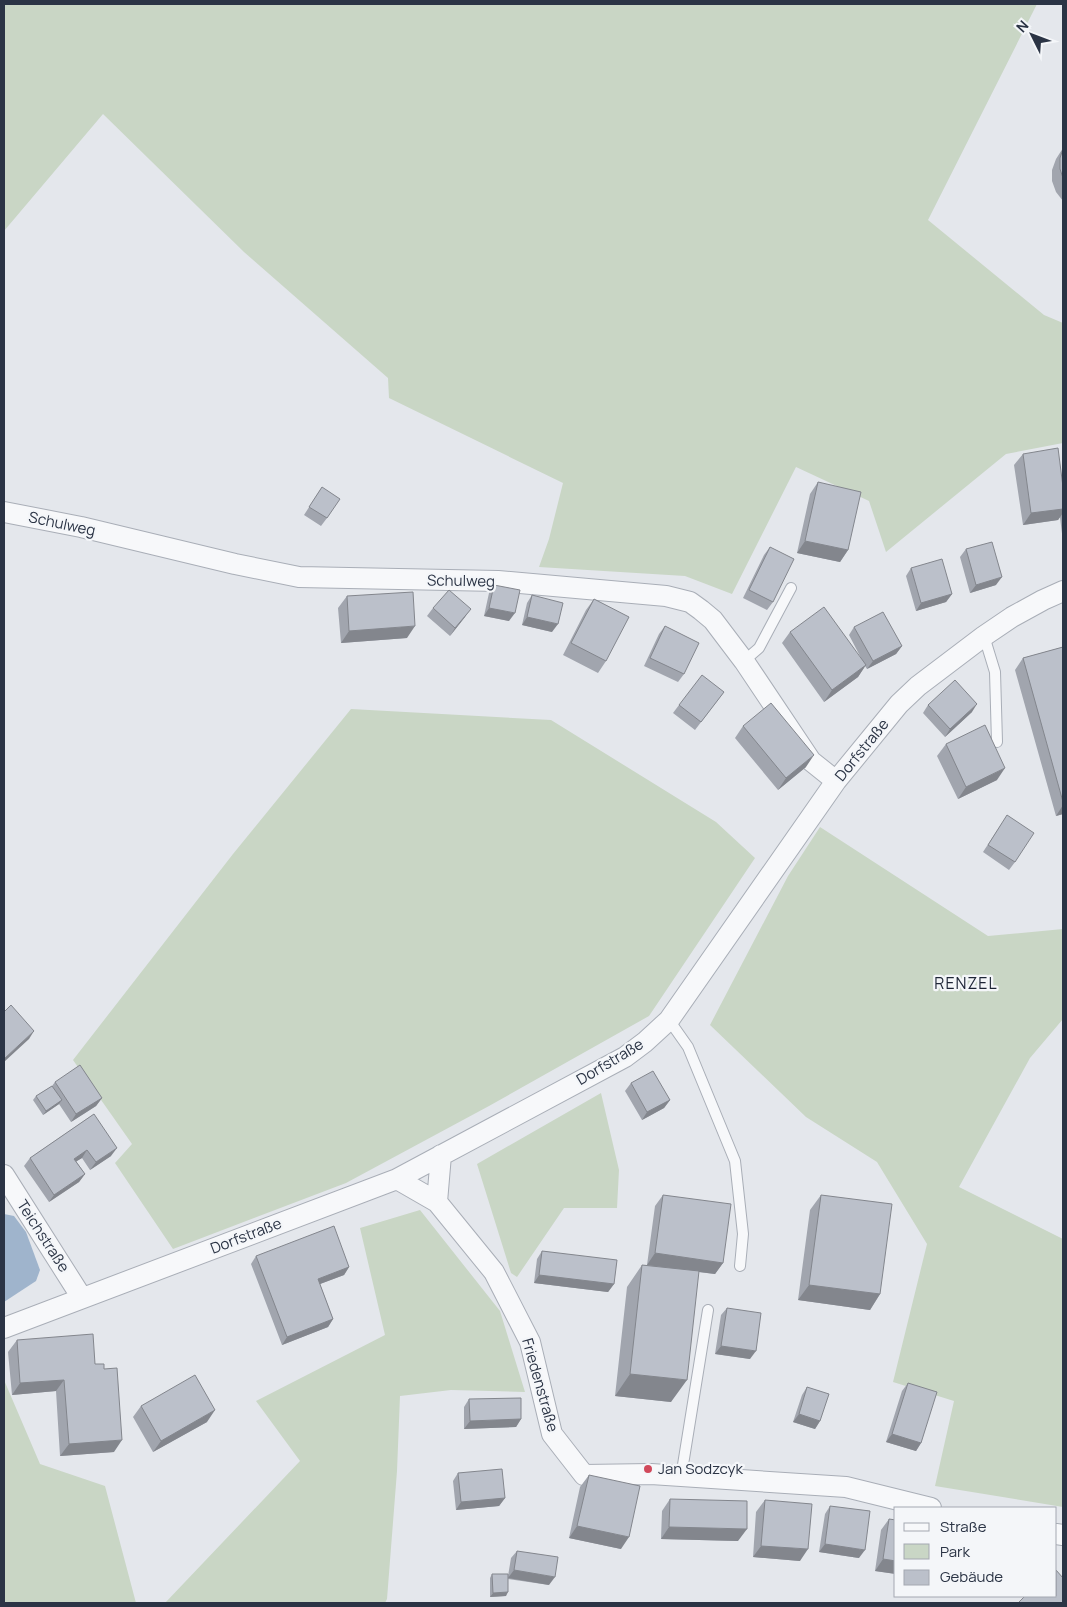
<svg xmlns="http://www.w3.org/2000/svg" width="1067" height="1607" viewBox="0 0 1067 1607" font-family="Manrope,sans-serif">
<style>
.green{fill:#c9d6c5}
.water{fill:#9fb4cc}
.lines{fill:none;stroke-linecap:round;stroke-linejoin:round}
.service-casing{stroke:#a9aeb7;stroke-width:12}
.minor-casing{stroke:#a9aeb7;stroke-width:22}
.service{stroke:#f7f8fa;stroke-width:10}
.minor{stroke:#f7f8fa;stroke-width:20}
.wall{fill:#a1a5ae}
.shaded-wall{fill:#83868d}
.building{fill:#bbc0ca;stroke:#83868d}
.poi-dot{fill:#d1495b;stroke:#f4f6f9;stroke-width:2}
.labels{text-anchor:middle;stroke-width:4.5;stroke-linejoin:round;paint-order:stroke}
.street-label{font-size:15px;fill:#2b3445;stroke:#f4f6f9}
.poi-label{font-size:15px;fill:#2b3445;stroke:#f4f6f9;text-anchor:start}
.neighbourhood-label{font-size:16px;letter-spacing:1px;fill:#1d2536;stroke:#f4f6f9}
</style>
<rect width="100%" height="100%" fill="#e4e7ec"/>
<path class="green" d="M 4,4 L 1037,4 L 928,220 L 1044,315 L 1063,323 L 1063,443 L 1006,454 L 886,552 L 869,501 L 796,467 L 732,594 L 685,576 L 539,567 L 549,539 L 563,483 L 389,398 L 388,378 L 244,252 L 103,114 L 4,231 Z
M 351,709 L 551,720 L 716,822 L 755,858 L 649,1016 L 489,1106 L 346,1183 L 173,1249 L 115,1163 L 132,1144 L 73,1060 L 233,854 Z
M 820,827 L 988,936 L 1063,929 L 1063,1019 L 1030,1058 L 959,1187 L 1063,1239 L 1063,1507 L 935,1486 L 954,1401 L 893,1382 L 927,1244 L 877,1162 L 806,1117 L 710,1025 L 788,876 Z
M 601,1093 L 619,1170 L 617,1208 L 564,1208 L 517,1277 L 511,1273 L 477,1164 Z
M 420,1210 L 500,1311 L 525,1392 L 451,1390 L 400,1396 L 397,1471 L 387,1599 L 385,1603 L 165,1603 L 300,1461 L 256,1401 L 385,1335 L 360,1228 Z
M 4,1380 L 40,1464 L 105,1486 L 136,1603 L 4,1603 Z"/>
<path class="water" d="M 4,1214 L 14,1216 L 26,1232 L 40,1270 L 36,1281 L 4,1302 Z"/>
<g class="lines">
<defs>
<path id="service" d="M 984,636 L 995,672 L 997,742
M 744,661 L 759,648 L 791,588
M 669,1020 L 688,1047 L 735,1161 L 743,1234 L 740,1266
M 681,1477 L 708,1310"/>
<path id="minor" d="M 4,512 L 81,527 L 235,564 L 299,577 L 498,581 L 666,596 L 690,602 L 701,610 L 713,620 L 744,661 L 811,761 L 836,781
M 4,1175 L 82,1298
M 397,1179 L 437,1202 L 494,1272 L 530,1342 L 552,1434 L 584,1475 L 651,1474 L 846,1487 L 931,1508
M 437,1202 L 441,1155
M 4,1328 L 397,1179 L 625,1057 L 645,1042 L 669,1020 L 836,781 L 899,704 L 918,686 L 984,636 L 1012,617 L 1043,600 L 1063,591
M 1056,1534 L 1063,1535"/>
</defs>
<use href="#service" class="service-casing"/>
<use href="#minor" class="minor-casing"/>
<use href="#service" class="service"/>
<use href="#minor" class="minor"/>
</g>
<path class="wall" d="M 1063,148 L 1063,201 L 1056,192 L 1052,181 L 1052,170 L 1056,159 Z
M 1023,454 L 1063,487 L 1063,542 L 1060,517 L 1058,520 L 1023,525 L 1014,465 Z
M 818,482 L 848,550 L 840,562 L 797,553 L 810,494 Z
M 322,487 L 327,518 L 321,526 L 304,515 Z
M 770,547 L 773,602 L 767,610 L 743,598 L 764,555 Z
M 966,549 L 996,585 L 970,593 L 960,557 Z
M 911,568 L 952,594 L 946,602 L 916,611 L 906,576 Z
M 494,585 L 509,621 L 484,616 L 489,593 Z
M 532,595 L 552,632 L 522,625 L 527,603 Z
M 347,596 L 407,638 L 341,643 L 338,608 Z
M 594,599 L 606,661 L 598,673 L 563,655 L 586,610 Z
M 433,608 L 465,617 L 450,636 L 427,616 Z
M 665,626 L 684,674 L 678,682 L 644,666 L 659,634 Z
M 854,627 L 902,646 L 896,654 L 867,669 L 865,666 L 858,677 L 824,702 L 782,643 L 790,632 L 861,658 L 849,635 Z
M 1063,647 L 1063,814 L 1056,816 L 1015,670 L 1023,658 Z
M 724,692 L 695,730 L 673,713 L 679,705 Z
M 928,705 L 972,712 L 945,737 L 923,713 Z
M 743,726 L 806,767 L 778,790 L 735,738 Z
M 946,744 L 997,780 L 958,799 L 937,756 Z
M 1002,823 L 1015,862 L 1009,870 L 983,852 Z
M 55,1082 L 102,1098 L 96,1106 L 71,1122 L 59,1104 L 43,1115 L 33,1100 L 36,1096 L 52,1086 Z
M 631,1083 L 670,1100 L 664,1108 L 642,1120 L 625,1091 Z
M 94,1114 L 111,1156 L 90,1170 L 82,1158 L 76,1161 L 85,1174 L 79,1182 L 49,1202 L 24,1166 L 30,1158 Z
M 663,1195 L 723,1263 L 715,1274 L 698,1272 L 671,1402 L 615,1396 L 627,1287 L 642,1265 L 647,1265 L 655,1206 Z
M 821,1195 L 880,1294 L 870,1310 L 798,1300 L 810,1210 Z
M 542,1251 L 614,1284 L 608,1292 L 534,1283 L 537,1259 Z
M 256,1256 L 349,1267 L 344,1275 L 320,1284 L 333,1319 L 328,1327 L 282,1345 L 251,1264 Z
M 727,1308 L 750,1359 L 715,1354 L 721,1315 Z
M 17,1340 L 95,1364 L 114,1452 L 60,1456 L 56,1391 L 12,1395 L 8,1352 Z
M 908,1383 L 921,1443 L 916,1451 L 886,1442 L 902,1391 Z
M 807,1387 L 820,1421 L 815,1429 L 793,1422 L 802,1395 Z
M 469,1399 L 521,1419 L 516,1427 L 464,1429 L 464,1407 Z
M 141,1406 L 207,1422 L 153,1452 L 133,1417 Z
M 458,1473 L 505,1498 L 499,1506 L 456,1510 L 453,1481 Z
M 589,1475 L 621,1549 L 569,1538 L 580,1487 Z
M 670,1499 L 738,1541 L 661,1539 L 662,1511 Z
M 765,1500 L 800,1561 L 753,1557 L 756,1512 Z
M 830,1506 L 859,1558 L 819,1552 L 825,1514 Z
M 889,1519 L 896,1574 L 875,1571 L 881,1530 Z
M 517,1551 L 549,1585 L 508,1579 L 506,1596 L 490,1597 L 490,1578 L 492,1574 L 508,1576 L 511,1558 Z"/>
<path class="shaded-wall" d="M 1063,509 L 1063,513 L 1058,520 L 1023,525 L 1031,513 Z
M 805,541 L 848,550 L 840,562 L 797,553 Z
M 1002,577 L 996,585 L 970,593 L 976,585 Z
M 952,594 L 946,602 L 916,611 L 921,603 Z
M 489,608 L 515,613 L 509,621 L 484,616 Z
M 471,609 L 465,617 L 450,636 L 455,628 Z
M 527,617 L 558,624 L 552,632 L 522,625 Z
M 415,626 L 407,638 L 341,643 L 349,631 Z
M 902,646 L 896,654 L 867,669 L 873,661 Z
M 866,665 L 858,677 L 824,702 L 832,690 Z
M 977,704 L 972,712 L 945,737 L 950,729 Z
M 814,755 L 806,767 L 778,790 L 786,778 Z
M 1005,768 L 997,780 L 958,799 L 966,787 Z
M 1063,805 L 1063,814 L 1056,816 Z
M 34,1031 L 29,1039 L 4,1062 L 4,1059 Z
M 102,1098 L 96,1106 L 71,1122 L 76,1114 Z
M 62,1100 L 59,1104 L 43,1115 L 46,1111 Z
M 670,1100 L 664,1108 L 642,1120 L 647,1112 Z
M 117,1148 L 111,1156 L 90,1170 L 96,1162 Z
M 87,1150 L 82,1158 L 69,1166 L 74,1159 Z
M 85,1174 L 79,1182 L 49,1202 L 54,1195 Z
M 655,1253 L 723,1263 L 715,1274 L 647,1265 Z
M 349,1267 L 344,1275 L 312,1287 L 318,1279 Z
M 539,1275 L 614,1284 L 608,1292 L 534,1283 Z
M 809,1285 L 880,1294 L 870,1310 L 798,1300 Z
M 333,1319 L 328,1327 L 282,1345 L 287,1337 Z
M 721,1346 L 756,1351 L 750,1359 L 715,1354 Z
M 630,1374 L 687,1380 L 671,1402 L 615,1396 Z
M 64,1380 L 56,1391 L 12,1395 L 20,1383 Z
M 215,1410 L 207,1422 L 153,1452 L 161,1441 Z
M 799,1414 L 820,1421 L 815,1429 L 793,1422 Z
M 521,1419 L 516,1427 L 464,1429 L 470,1421 Z
M 892,1434 L 921,1443 L 916,1451 L 886,1442 Z
M 122,1440 L 114,1452 L 60,1456 L 69,1444 Z
M 505,1498 L 499,1506 L 456,1510 L 461,1502 Z
M 577,1526 L 629,1537 L 621,1549 L 569,1538 Z
M 669,1527 L 747,1529 L 738,1541 L 661,1539 Z
M 825,1544 L 865,1550 L 859,1558 L 819,1552 Z
M 761,1546 L 808,1549 L 800,1561 L 753,1557 Z
M 883,1559 L 896,1561 L 896,1574 L 875,1571 Z
M 514,1570 L 555,1577 L 549,1585 L 508,1578 Z
M 508,1592 L 506,1596 L 490,1597 L 493,1593 Z"/>
<path class="building" d="M 1063,149 L 1063,178 L 1060,169 L 1060,158 Z
M 1058,448 L 1063,487 L 1063,509 L 1031,513 L 1023,454 Z
M 818,482 L 861,492 L 848,550 L 805,541 Z
M 322,487 L 340,499 L 327,518 L 309,507 Z
M 992,542 L 1002,577 L 976,585 L 966,549 Z
M 770,547 L 794,559 L 773,602 L 749,590 Z
M 942,559 L 952,594 L 921,603 L 911,568 Z
M 494,585 L 520,590 L 515,613 L 489,608 Z
M 449,590 L 471,609 L 455,628 L 433,608 Z
M 413,592 L 415,626 L 349,631 L 347,596 Z
M 532,595 L 563,603 L 558,624 L 527,617 Z
M 594,599 L 629,617 L 606,661 L 571,643 Z
M 824,607 L 866,665 L 832,690 L 790,632 Z
M 883,612 L 902,646 L 873,661 L 854,627 Z
M 665,626 L 699,643 L 684,674 L 650,658 Z
M 1063,647 L 1063,802 L 1023,658 Z
M 702,675 L 724,692 L 701,722 L 679,705 Z
M 955,680 L 977,704 L 950,729 L 928,705 Z
M 771,703 L 814,755 L 786,778 L 743,726 Z
M 985,725 L 1005,768 L 966,787 L 946,744 Z
M 1007,815 L 1034,833 L 1015,862 L 988,845 Z
M 11,1005 L 34,1031 L 4,1059 L 4,1012 Z
M 80,1065 L 102,1098 L 76,1114 L 55,1082 Z
M 653,1071 L 670,1100 L 647,1112 L 631,1083 Z
M 52,1086 L 62,1100 L 46,1111 L 36,1096 Z
M 94,1114 L 117,1148 L 96,1162 L 87,1150 L 74,1159 L 85,1174 L 54,1195 L 30,1158 Z
M 663,1195 L 731,1204 L 723,1263 L 655,1253 Z
M 821,1195 L 892,1204 L 880,1294 L 809,1285 Z
M 334,1226 L 349,1267 L 318,1279 L 333,1319 L 287,1337 L 256,1256 Z
M 542,1251 L 617,1260 L 614,1284 L 539,1275 Z
M 642,1265 L 699,1271 L 687,1380 L 630,1374 Z
M 727,1308 L 761,1313 L 756,1351 L 721,1346 Z
M 93,1334 L 95,1364 L 104,1364 L 104,1369 L 117,1368 L 122,1440 L 69,1444 L 64,1380 L 20,1383 L 17,1340 Z
M 195,1375 L 215,1410 L 161,1441 L 141,1406 Z
M 908,1383 L 937,1392 L 921,1443 L 892,1434 Z
M 807,1387 L 829,1394 L 820,1421 L 799,1414 Z
M 521,1398 L 521,1419 L 470,1421 L 469,1399 Z
M 502,1469 L 505,1498 L 461,1502 L 458,1473 Z
M 589,1475 L 640,1486 L 629,1537 L 577,1526 Z
M 670,1499 L 747,1501 L 747,1529 L 669,1527 Z
M 765,1500 L 812,1504 L 808,1549 L 761,1546 Z
M 830,1506 L 870,1511 L 865,1550 L 825,1544 Z
M 889,1519 L 896,1520 L 896,1561 L 883,1559 Z
M 517,1551 L 558,1557 L 555,1577 L 514,1570 Z
M 1056,1570 L 1063,1578 L 1063,1603 L 1018,1603 L 1025,1596 L 1056,1596 Z
M 492,1574 L 508,1574 L 508,1592 L 493,1593 Z"/>
<circle class="poi-dot" cx="648" cy="1469" r="5"/>
<g class="labels">
<g class="street-label">
<text transform="translate(62 524) rotate(12)" y="5">Schulweg</text>
<text transform="translate(461 581) rotate(1)" y="5">Schulweg</text>
<text transform="translate(862 750) rotate(-51)" y="5">Dorfstraße</text>
<text transform="translate(610 1062) rotate(-31)" y="5">Dorfstraße</text>
<text transform="translate(43 1236) rotate(57)" y="5">Teichstraße</text>
<text transform="translate(246 1236) rotate(-21)" y="5">Dorfstraße</text>
<text transform="translate(540 1385) rotate(74)" y="5">Friedenstraße</text>
</g>
<g class="poi-label">
<text x="658" y="1474">Jan Sodzcyk</text>
</g>
<g class="neighbourhood-label">
<text x="966" y="989">RENZEL</text>
</g>
</g>
<rect width="1067" height="1607" fill="none" stroke="#2b3445" stroke-width="10"/>
<rect x="894" y="1507" width="162" height="90" fill="#f4f6f9" stroke="#a4a8b1"/>
<rect x="904" y="1523" width="25" height="8" fill="#f7f8fa" stroke="#a4a8b1"/>
<text x="940" y="1532" font-size="15" fill="#2b3445">Straße</text>
<rect x="904" y="1544" width="25" height="15" fill="#c9d6c5" stroke="#a4a8b1"/>
<text x="940" y="1557" font-size="15" fill="#2b3445">Park</text>
<rect x="904" y="1570" width="25" height="15" fill="#bbc0ca" stroke="#a4a8b1"/>
<text x="940" y="1582" font-size="15" fill="#2b3445">Gebäude</text>
<g transform="translate(1032 35) rotate(312)" stroke="#f4f6f9" stroke-width="4" paint-order="stroke">
<path d="M0-4L9 19L0 12L-9 19Z" fill="#2b3445"/>
<text y="-8" font-size="14" font-weight="bold" text-anchor="middle" fill="#2b3445">N</text>
</g>
</svg>
